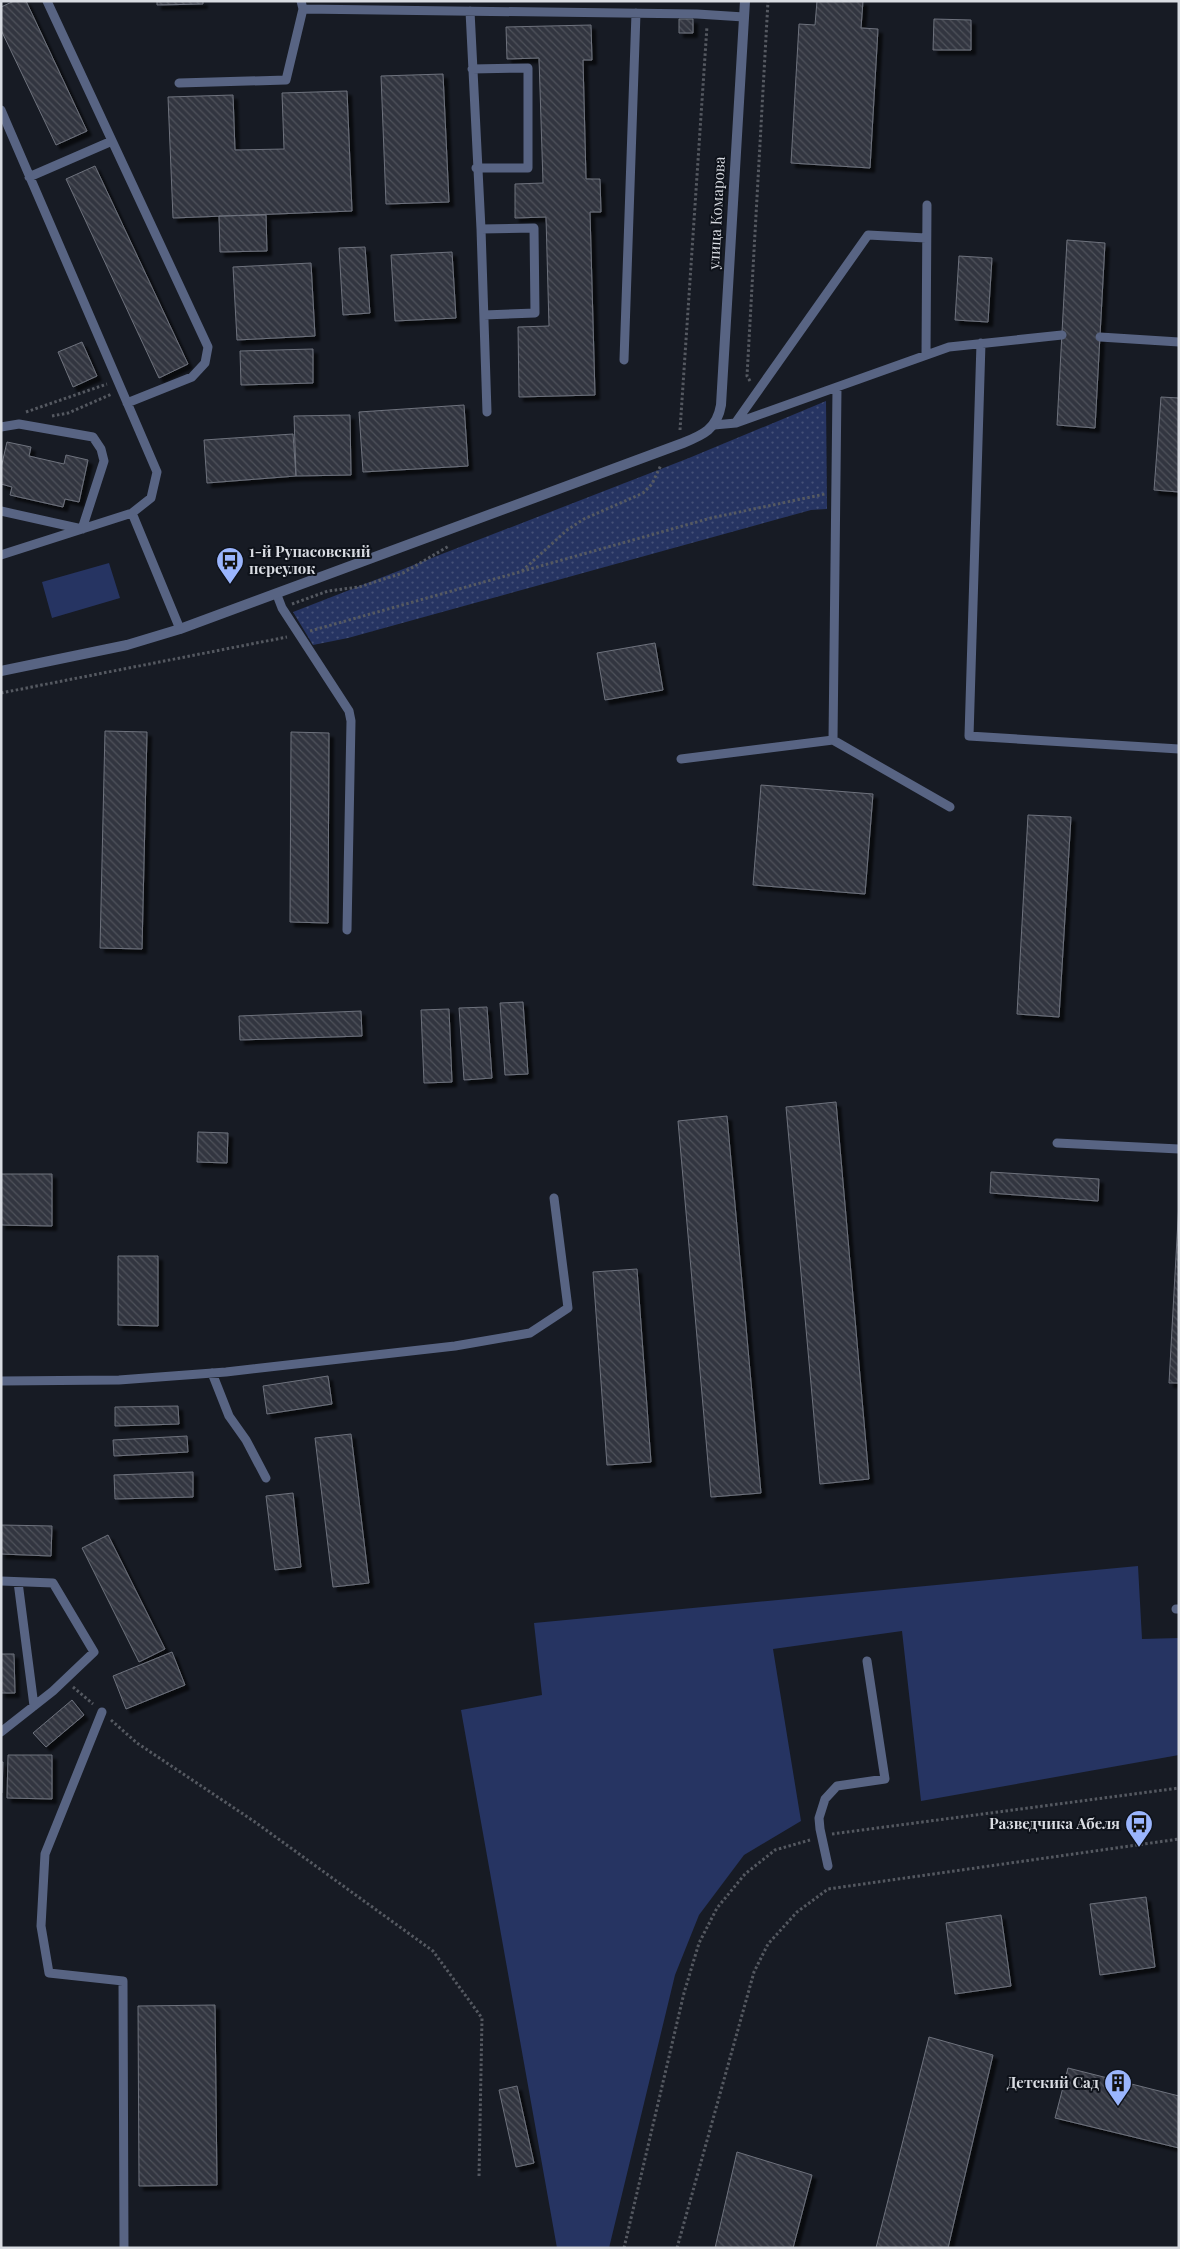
<svg xmlns="http://www.w3.org/2000/svg" width="1180" height="2249" viewBox="0 0 1180 2249" font-family="'Playfair Display',serif">
<style>
.green{fill:#263462}
.park{fill:url(#park-dots)}
.building{fill:url(#building-back-hatch);stroke:#6e727d;filter:url(#shadow)}
.lines{fill:none;stroke-linecap:round;stroke-linejoin:round}
.path{stroke:#555961;stroke-width:3;stroke-dasharray:2.5 2.5;stroke-linecap:butt}
.service{stroke:#586483;stroke-width:9}
.tertiary{stroke:#586483;stroke-width:10}
.labels{text-anchor:middle;stroke-width:4;stroke-linejoin:round;paint-order:stroke}
.street-label{font-size:15px;fill:#d9dce2;stroke:#0e121a}
.poi-label{font-size:15px;font-weight:bold;fill:#d9dce2;stroke:#0e121a;text-anchor:end}
</style>
<defs>
<pattern id="park-dots" width="8" height="8" patternUnits="userSpaceOnUse" patternTransform="scale(1.25)"><rect width="8" height="8" fill="#263462"/><path d="M2 2h.1M6 6h.1" fill="none" stroke="#455178" stroke-width="1.8" stroke-linecap="round"/></pattern>
<pattern id="building-back-hatch" width="6" height="6" patternUnits="userSpaceOnUse" patternTransform="scale(1.25)"><rect width="6" height="6" fill="#323640"/><path d="M-1 5l2 2M0 0l6 6M5-1l2 2" fill="none" stroke="#4f525b"/></pattern>
<filter id="shadow"><feDropShadow dx="4.5" dy="4.5" stdDeviation="1" flood-color="#0009"/></filter>
</defs>
<rect width="100%" height="100%" fill="#171b24"/>
<path class="green" d="M 109,563 L 120,598 L 52,618 L 42,582 Z
M 1138,1566 L 1142,1639 L 1179,1638 L 1179,1755 L 921,1801 L 902,1631 L 773,1649 L 801,1821 L 744,1855 L 699,1915 L 675,1975 L 609,2248 L 557,2248 L 461,1710 L 542,1695 L 534,1623 Z"/>
<path class="park" d="M 826,401 L 827,509 L 811,510 L 348,638 L 313,645 L 293,612 L 689,458 Z"/>
<path class="building" d="M 14,1 L 26,1 L 87,131 L 56,145 L 1,30 L 1,7 Z
M 157,1 L 203,1 L 203,4 L 157,5 Z
M 817,1 L 863,1 L 861,28 L 878,29 L 870,168 L 791,163 L 799,24 L 815,25 Z
M 679,19 L 693,19 L 693,33 L 679,33 Z
M 934,19 L 971,20 L 971,50 L 933,50 Z
M 591,25 L 592,60 L 583,60 L 586,179 L 600,179 L 601,212 L 590,212 L 595,395 L 519,397 L 518,327 L 549,326 L 546,217 L 515,218 L 515,184 L 543,183 L 539,58 L 507,59 L 506,27 Z
M 443,74 L 449,202 L 386,204 L 381,76 Z
M 347,91 L 352,211 L 173,218 L 168,97 L 233,95 L 235,150 L 284,149 L 282,93 Z
M 95,166 L 188,364 L 159,378 L 66,179 Z
M 266,215 L 267,251 L 220,252 L 219,216 Z
M 1067,240 L 1105,243 L 1095,428 L 1057,425 Z
M 365,247 L 370,313 L 343,315 L 339,248 Z
M 452,252 L 456,318 L 395,321 L 391,255 Z
M 959,256 L 992,258 L 988,322 L 955,320 Z
M 311,263 L 315,336 L 237,340 L 233,267 Z
M 82,342 L 97,376 L 73,387 L 58,352 Z
M 313,349 L 313,383 L 241,385 L 240,351 Z
M 1161,397 L 1179,398 L 1179,492 L 1154,490 Z
M 464,405 L 468,466 L 363,472 L 359,412 Z
M 350,415 L 351,475 L 296,476 L 294,416 Z
M 293,434 L 296,476 L 207,483 L 204,440 Z
M 7,442 L 31,447 L 29,456 L 64,464 L 66,455 L 88,460 L 79,502 L 65,499 L 63,507 L 10,495 L 12,487 L 1,484 L 1,468 Z
M 655,643 L 663,690 L 605,700 L 597,653 Z
M 105,731 L 147,732 L 142,949 L 100,948 Z
M 291,732 L 329,733 L 328,923 L 290,922 Z
M 761,785 L 873,794 L 865,894 L 753,885 Z
M 1028,815 L 1071,817 L 1059,1017 L 1017,1014 Z
M 523,1002 L 528,1074 L 505,1075 L 500,1003 Z
M 487,1007 L 492,1078 L 464,1080 L 459,1008 Z
M 449,1009 L 452,1082 L 424,1083 L 421,1010 Z
M 361,1011 L 362,1036 L 240,1040 L 239,1016 Z
M 836,1102 L 869,1479 L 820,1484 L 786,1107 Z
M 727,1116 L 761,1493 L 711,1497 L 678,1121 Z
M 198,1132 L 228,1133 L 227,1163 L 197,1162 Z
M 991,1172 L 1099,1179 L 1098,1201 L 990,1193 Z
M 1,1174 L 52,1174 L 52,1226 L 1,1225 Z
M 1179,1202 L 1179,1383 L 1169,1383 Z
M 118,1256 L 158,1256 L 158,1326 L 118,1325 Z
M 637,1269 L 651,1462 L 607,1465 L 593,1272 Z
M 328,1376 L 332,1404 L 267,1414 L 263,1386 Z
M 178,1406 L 179,1424 L 115,1426 L 115,1407 Z
M 351,1434 L 369,1583 L 333,1587 L 315,1438 Z
M 187,1436 L 188,1452 L 114,1456 L 113,1440 Z
M 193,1472 L 193,1497 L 115,1499 L 114,1475 Z
M 293,1493 L 301,1567 L 275,1570 L 266,1496 Z
M 1,1525 L 52,1526 L 51,1556 L 1,1554 Z
M 108,1535 L 165,1649 L 139,1662 L 82,1548 Z
M 172,1652 L 185,1685 L 126,1709 L 113,1676 Z
M 1,1654 L 14,1654 L 15,1693 L 1,1693 Z
M 72,1700 L 84,1715 L 46,1747 L 33,1733 Z
M 8,1755 L 52,1755 L 52,1799 L 7,1798 Z
M 1,1762 L 3,1762 L 2,1793 L 1,1793 Z
M 1146,1897 L 1155,1967 L 1100,1975 L 1090,1904 Z
M 1001,1915 L 1011,1986 L 955,1994 L 946,1923 Z
M 215,2005 L 217,2185 L 139,2186 L 138,2006 Z
M 929,2037 L 993,2055 L 948,2248 L 876,2248 Z
M 1068,2068 L 1179,2096 L 1179,2148 L 1055,2118 Z
M 517,2086 L 534,2163 L 516,2167 L 499,2090 Z
M 737,2152 L 812,2175 L 793,2248 L 715,2248 Z"/>
<g class="lines">
<path class="path" d="M 750,381 L 747,376 L 768,1
M 26,412 L 107,384
M 52,416 L 68,413 L 112,394
M 680,430 L 707,26
M 522,571 L 567,530 L 584,519 L 643,493 L 652,484 L 661,465
M 292,604 L 328,591 L 359,587 L 403,573 L 449,546
M 310,631 L 711,518 L 825,494
M 1,693 L 287,637
M 73,1687 L 93,1704
M 111,1720 L 137,1743 L 255,1822 L 433,1951 L 482,2018 L 479,2177
M 832,1834 L 1179,1788
M 624,2248 L 684,1993 L 699,1943 L 717,1908 L 745,1874 L 775,1850 L 810,1840
M 677,2248 L 754,1972 L 768,1944 L 797,1912 L 828,1889 L 1179,1839"/>
<path class="service" d="M 47,1 L 208,347 L 205,363 L 192,377 L 127,403
M 301,1 L 303,9 L 697,14 L 744,17
M 470,11 L 481,229 L 487,412
M 472,69 L 528,68 L 528,168 L 476,168
M 179,83 L 286,80 L 303,9
M 1,110 L 157,472 L 151,498 L 132,513 L 1,555
M 29,177 L 112,141
M 481,229 L 534,228 L 535,313 L 484,315
M 1100,337 L 1179,342
M 981,343 L 969,736 L 1179,749
M 926,355 L 927,205
M 624,360 L 636,13
M 837,388 L 833,740 L 950,807
M 736,422 L 868,235 L 926,238
M 714,425 L 736,423 L 949,347 L 1062,335
M 1,427 L 19,424 L 93,437 L 101,449 L 104,461 L 82,529 L 1,511
M 132,513 L 180,629
M 277,595 L 282,608 L 349,711 L 351,721 L 347,930
M 681,759 L 833,740
M 1057,1143 L 1179,1149
M 212,1373 L 229,1416 L 246,1440 L 266,1478
M 1,1381 L 119,1380 L 226,1372 L 455,1346 L 530,1333 L 568,1308 L 554,1198
M 1,1581 L 53,1583 L 94,1652 L 53,1691 L 1,1732
M 18,1582 L 34,1706
M 1176,1609 L 1179,1609
M 102,1712 L 45,1854 L 41,1926 L 49,1973 L 123,1981 L 124,2248
M 828,1866 L 820,1829 L 819,1818 L 825,1799 L 837,1786 L 885,1779 L 867,1661"/>
<path class="tertiary" d="M 1,671 L 127,645 L 180,629 L 683,443 C 703,435 717,429 721,405 L 745,1"/>
</g>
<defs>
<symbol id="bus-pin" viewBox="-11 -11 22 30"><path d="M0 17L-7.5 6A9.5 9.5 0 1 1 7.5 6Z" fill="#9ab5fd" stroke="#0e121a"/><path d="M-5-6H5V4H4V6H2V4H-2V6H-4V4H-5ZM-3.5-4V0h7V-4ZM-3.5 1.2v1.5H-2V1.2ZM2 1.2v1.5H3.5V1.2Z" fill="#111"/></symbol>
<symbol id="building-pin" viewBox="-11 -11 22 30"><path d="M0 17L-7.5 6A9.5 9.5 0 1 1 7.5 6Z" fill="#9ab5fd" stroke="#0e121a"/><path d="M-4-6H4V6H1V3H-1V6H-4ZM-2.5-4.3h1.7v1.8h-1.7ZM.8-4.3h1.7v1.8H.8ZM-2.5-1h1.7V.8h-1.7ZM.8-1h1.7V.8H.8Z" fill="#111"/></symbol>
</defs>
<g fill-rule="evenodd">
<use href="#bus-pin" x="214" y="545" width="32" height="43"/>
<use href="#bus-pin" x="1123" y="1808" width="32" height="43"/>
<use href="#building-pin" x="1102" y="2067" width="32" height="43"/>
</g>
<g class="labels">
<g class="street-label">
<text transform="translate(717 213) rotate(-87)" y="5">улица Комарова</text>
</g>
<g class="poi-label">
<text x="249" y="557" text-anchor="start">1-й Рупасовский<tspan x="249" dy="17">переулок</tspan></text>
<text x="1120" y="1829">Разведчика Абеля</text>
<text x="1099" y="2088">Детский Сад</text>
</g>
</g>
<rect width="1180" height="2249" fill="none" stroke="#d9dce2" stroke-width="5"/>
</svg>
